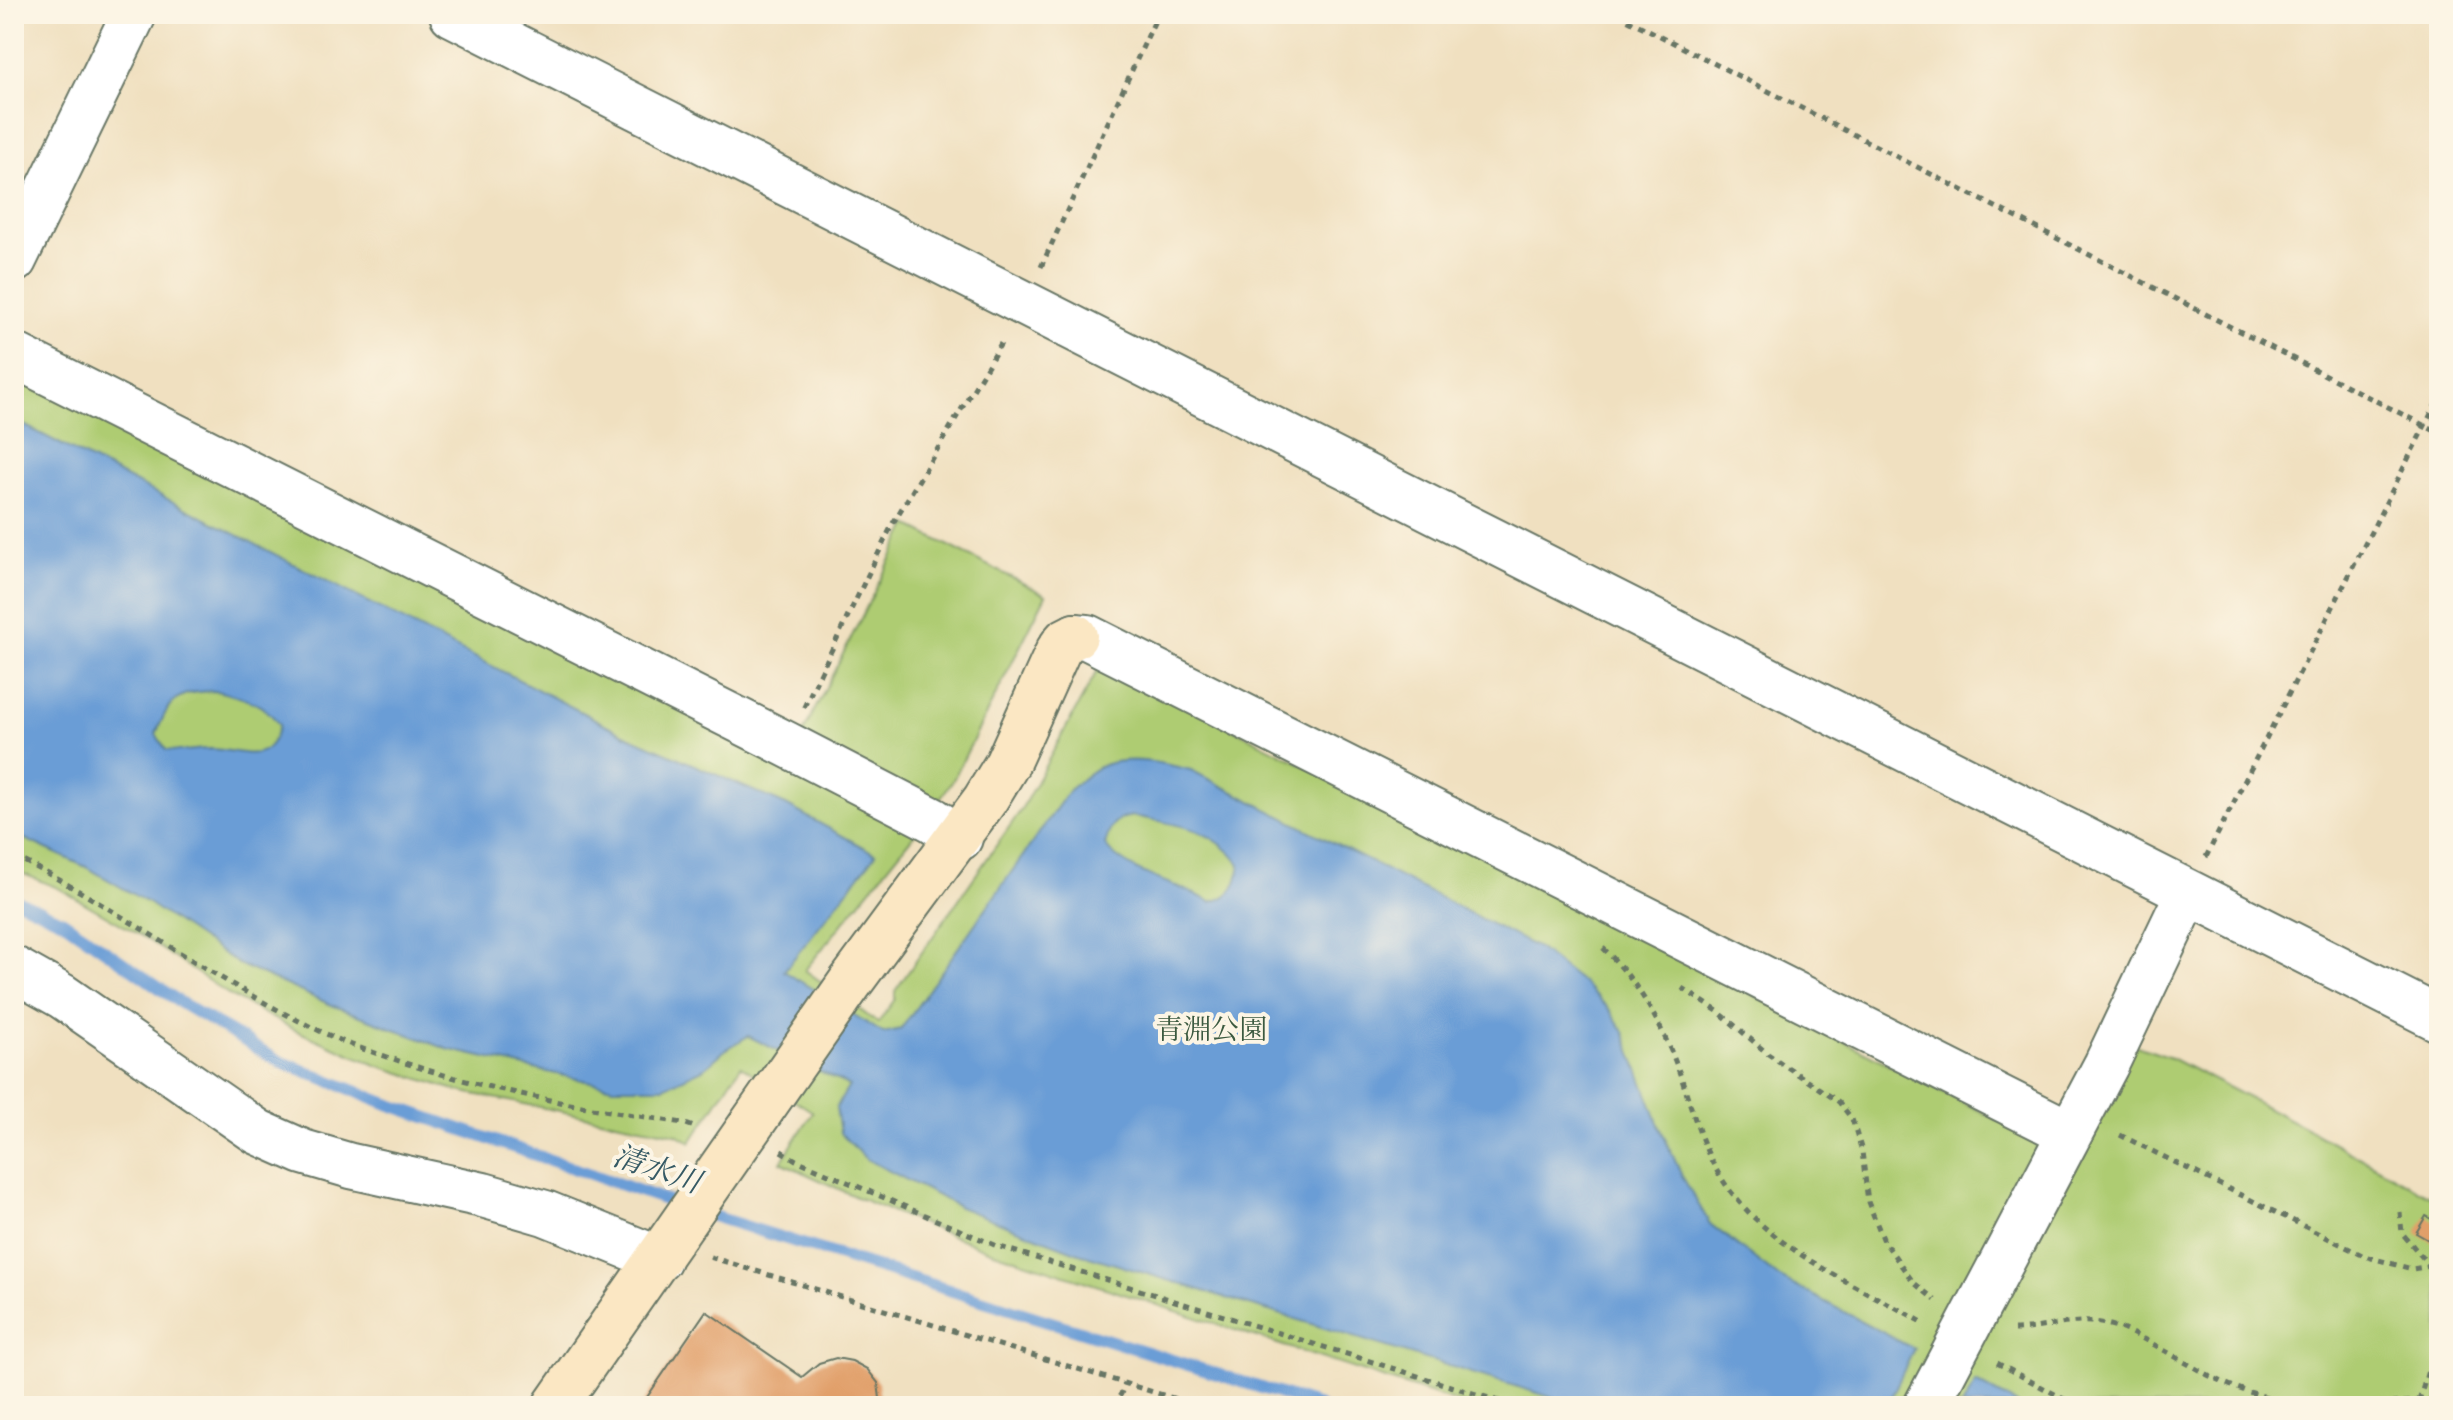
<svg xmlns="http://www.w3.org/2000/svg" width="2453" height="1420" viewBox="0 0 2453 1420" font-family="'IM FELL DW Pica','Noto Serif JP',serif">
<style>
.green{fill:#aecc72;stroke:#668453;stroke-width:2}
.water{fill:#6b9dd6;stroke:#456d85;stroke-width:2;fill-rule:evenodd}
.lines{fill:none;stroke-linecap:round;stroke-linejoin:round}
.stream{stroke:#6b9dd6;stroke-width:12}
.building{fill:#e19f69}
.street-casing{stroke:#687665;stroke-width:48}
.secondary-casing{stroke:#687665;stroke-width:48}
.path{stroke:#687665;stroke-width:5;stroke-dasharray:6 6;stroke-linecap:butt}
.street{stroke:#fff;stroke-width:44}
.secondary{stroke:#fbe7c3;stroke-width:44}
.labels{text-anchor:middle;stroke-width:8;stroke-linejoin:round;paint-order:stroke}
.park-label{font-size:28px;fill:#3c5a40;stroke:#fcf5e5}
.water-label{font-size:30px;font-style:italic;fill:#365a65;stroke:#fcf5e5}
</style>
<rect width="100%" height="100%" fill="#fcf5e5"/>
<filter id="ink" filterUnits="userSpaceOnUse"><feTurbulence type="fractalNoise" baseFrequency=".0125" numOctaves="2"/><feDisplacementMap in="SourceGraphic" scale="16" xChannelSelector="R" yChannelSelector="G"/><feConvolveMatrix kernelMatrix="1 2 1 2 8 2 1 2 1" color-interpolation-filters="sRGB"/></filter>
<filter id="wash" filterUnits="userSpaceOnUse"><feTurbulence type="fractalNoise" baseFrequency=".006" numOctaves="4" result="noise"/><feDisplacementMap in="SourceGraphic" scale="32" xChannelSelector="R" yChannelSelector="G"/><feGaussianBlur stdDeviation="1.8" result="paint"/><feColorMatrix in="noise" values="0 0 0 0 0 0 0 0 0 0 0 0 0 0 0 0 0 1.4 0 .05"/><feComposite in="paint" operator="in"/></filter>
<g filter="url(#wash)">
<rect width="100%" height="100%" fill="#f0e0c0"/>
<path class="green" d="M 14,371 L 918,830 L 805,970 L 878,1023 L 895,999 L 895,991 L 1021,810 L 1102,662 L 2039,1141 L 2032,1166 L 1906,1406 L 1469,1406 L 988,1250 L 856,1197 L 781,1162 L 813,1112 L 741,1066 L 691,1142 L 676,1134 L 458,1091 L 376,1065 L 297,1031 L 231,996 L 145,938 L 58,888 L 14,870 Z
M 908,525 L 1046,595 L 952,782 L 936,804 L 802,735 Z
M 2131,1044 L 2171,1058 L 2312,1131 L 2439,1201 L 2439,1406 L 1945,1406 Z"/>
<path class="water" d="M 14,420 L 626,735 L 786,805 L 876,854 L 784,971 L 883,1033 L 901,1029 L 1070,789 C 1079,782 1090,771 1101,766 C 1130,755 1163,763 1191,770 L 1538,948 L 1583,983 L 1609,1009 L 1624,1032 L 1659,1125 L 1682,1176 L 1710,1224 L 1780,1278 L 1914,1349 L 1887,1406 L 1580,1406 L 1079,1253 L 959,1207 L 866,1159 L 840,1133 L 836,1108 L 849,1086 L 748,1036 L 724,1051 L 705,1068 L 664,1087 L 613,1087 L 447,1049 L 334,1006 L 240,965 L 148,903 L 88,868 L 14,834 ZM 216,691 C 241,697 265,702 279,725 C 268,768 243,750 211,749 C 195,749 182,753 166,750 L 156,734 C 171,697 176,692 216,691 ZM 1133,816 C 1176,825 1212,826 1240,864 C 1238,885 1232,897 1211,902 C 1180,884 1125,873 1105,845 C 1111,826 1111,819 1133,816 Z
M 1976,1382 L 2021,1406 L 1962,1406 Z"/>
<g class="lines">
<path class="stream" d="M 14,899 L 63,921 L 181,1003 L 277,1060 L 388,1104 L 683,1206
M 700,1212 L 1319,1406"/>
</g>
<g id="blocks">
<path class="building" d="M 2426,1216 L 2439,1223 L 2439,1246 L 2416,1233 Z
M 706,1311 L 802,1377 L 819,1363 L 836,1358 L 852,1361 L 867,1369 L 878,1383 L 881,1406 L 641,1406 Z"/>
</g>
</g>
<g filter="url(#ink)">
<use href="#blocks" fill-opacity="0" stroke="#687665" stroke-width="2"/>
<g class="lines">
<defs>
<path id="street" d="M 452,14 L 2439,1019
M 14,260 L 134,14
M 14,355 L 786,744 L 933,820 L 960,838
M 1075,636 L 1087,637 L 2070,1133
M 14,969 L 62,996 L 258,1132 L 303,1152 L 351,1166 L 483,1195 L 545,1213 L 659,1259
M 1926,1406 L 2106,1065 L 2188,893"/>
<path id="secondary" d="M 555,1406 L 850,983 L 985,800 L 1007,764 L 1058,651 L 1065,641 L 1075,636"/>
</defs>
<use href="#street" class="street-casing"/>
<use href="#secondary" class="secondary-casing"/>
<path class="path" d="M 1617,14 L 2439,433
M 1041,267 L 1158,14
M 804,707 L 893,523 L 1003,340
M 14,856 C 127,912 226,991 342,1041 C 360,1049 380,1054 399,1061 C 492,1092 587,1108 683,1123 L 697,1128
M 2206,857 L 2439,398
M 1603,948 C 1640,983 1664,1029 1681,1077 C 1693,1111 1702,1149 1722,1179 C 1768,1250 1853,1283 1924,1323
M 1682,988 L 1719,1012 L 1768,1054 L 1839,1102 L 1852,1119 L 1862,1151 L 1868,1202 L 1884,1241 L 1913,1282 L 1935,1300
M 2120,1135 L 2364,1256 L 2412,1269 L 2430,1266
M 781,1151 L 796,1160 L 997,1246 L 1515,1406
M 2400,1212 L 2402,1233 L 2439,1277
M 710,1257 L 1199,1406
M 2014,1330 C 2044,1329 2076,1317 2106,1324 C 2138,1331 2184,1364 2216,1379 C 2289,1414 2361,1406 2439,1399
M 1997,1363 L 2077,1406
M 2419,1401 L 2429,1367 L 2439,1346
M 1112,1406 L 1121,1394 L 1125,1383"/>
<use href="#street" class="street"/>
<use href="#secondary" class="secondary"/>
</g>
</g>
<g class="labels">
<g class="park-label">
<text x="1211" y="1039">青淵公園</text>
</g>
<g class="water-label">
<text transform="translate(657 1169) rotate(19)" y="10">清水川</text>
</g>
</g>
<rect width="2453" height="1420" fill="none" stroke="#fcf5e5" stroke-width="48"/>
</svg>
